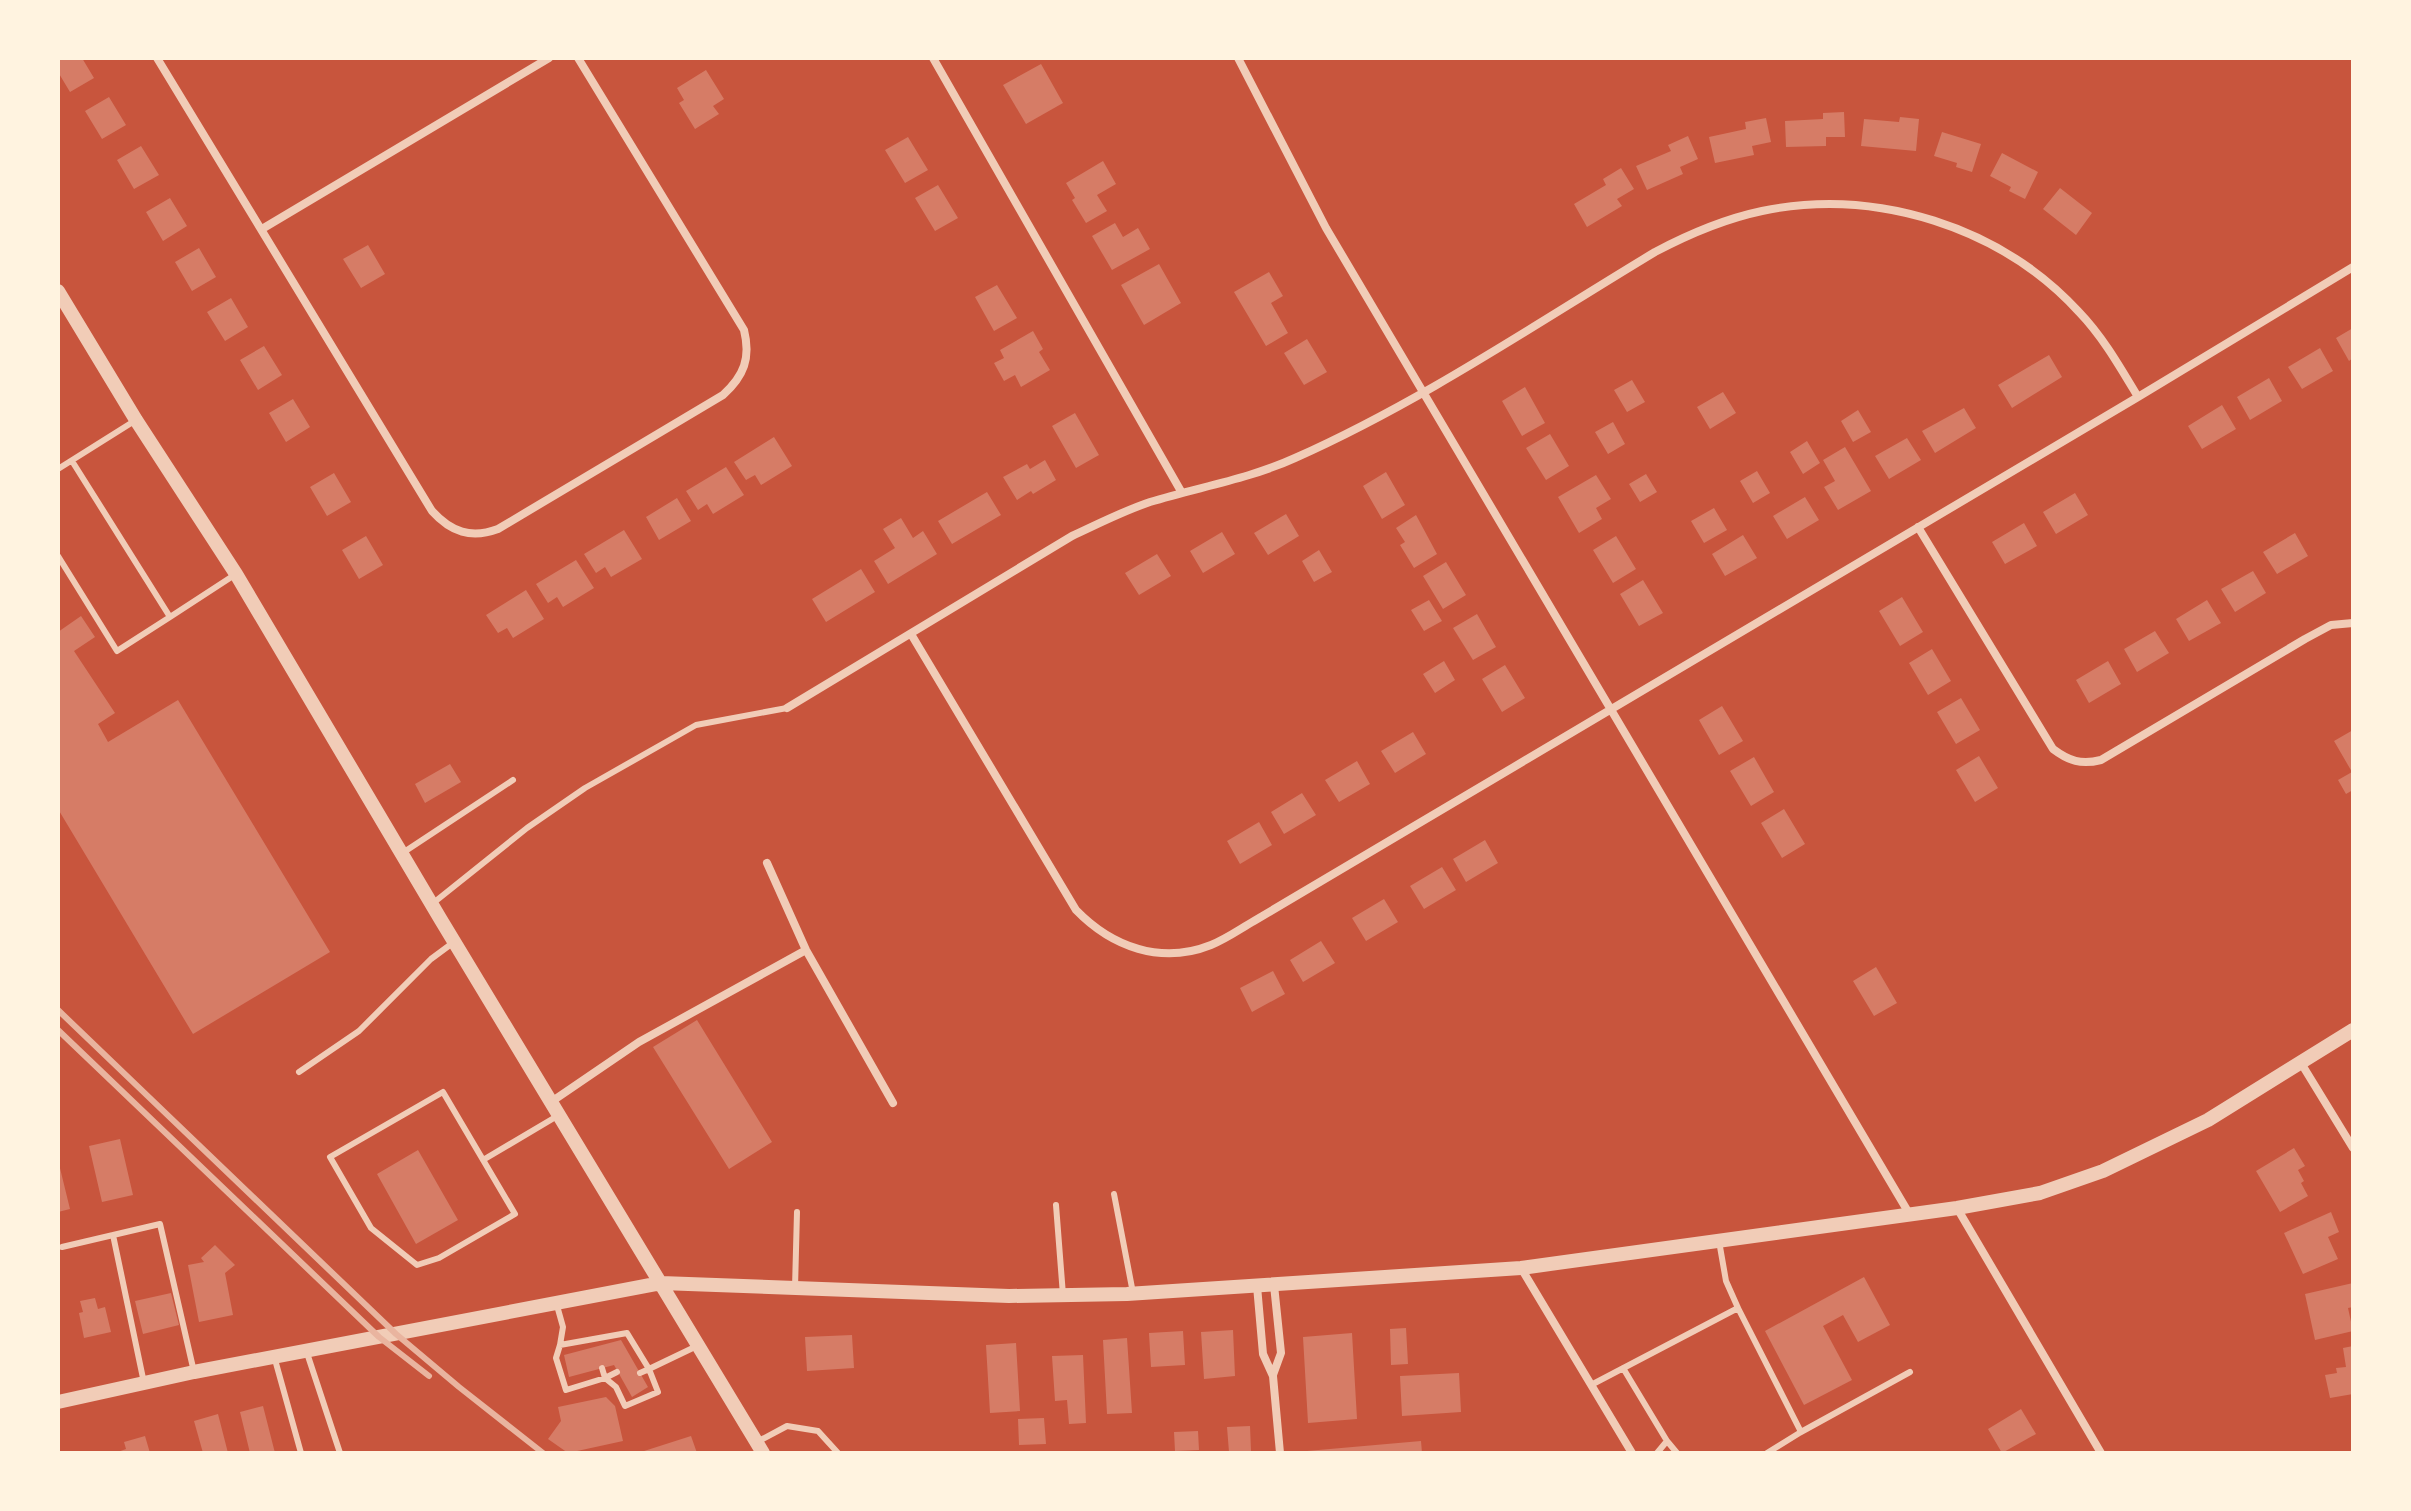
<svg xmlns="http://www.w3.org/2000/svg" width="2411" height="1511" viewBox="0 0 2411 1511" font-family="Montserrat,sans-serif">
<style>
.building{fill:#d67c66}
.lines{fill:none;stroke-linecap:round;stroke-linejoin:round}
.service{stroke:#f1ccb7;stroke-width:6}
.minor{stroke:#f1ccb7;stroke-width:8}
.tertiary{stroke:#f1ccb7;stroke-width:14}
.rail{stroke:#e9b49f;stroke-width:6}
</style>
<rect width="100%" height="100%" fill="#c8553d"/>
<path class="building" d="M 61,58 L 82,58 L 94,78 L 70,92 L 58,72 L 58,60 Z
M 1041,64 L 1063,103 L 1026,124 L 1003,85 Z
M 706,70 L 724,99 L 713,106 L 719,114 L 695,129 L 679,103 L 684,100 L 677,88 Z
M 109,97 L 126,125 L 102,139 L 85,111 Z
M 1844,112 L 1845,137 L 1826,137 L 1826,146 L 1786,147 L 1785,121 L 1823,119 L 1823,113 Z
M 1900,117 L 1919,119 L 1916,151 L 1861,146 L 1864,119 L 1899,122 Z
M 1766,118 L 1771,142 L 1752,146 L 1754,155 L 1715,163 L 1709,137 L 1746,129 L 1745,122 Z
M 1942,132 L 1981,144 L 1972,172 L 1956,167 L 1957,163 L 1934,156 Z
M 1688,136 L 1698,159 L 1680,167 L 1683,174 L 1647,190 L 1636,166 L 1671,151 L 1668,145 Z
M 908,137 L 928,170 L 905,183 L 885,150 Z
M 141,146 L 159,175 L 134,189 L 117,160 Z
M 2002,153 L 2038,172 L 2025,199 L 2009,191 L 2011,187 L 1990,176 Z
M 1103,161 L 1116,184 L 1097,195 L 1107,211 L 1086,223 L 1072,200 L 1075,198 L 1066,183 Z
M 1621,168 L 1634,189 L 1617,199 L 1622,206 L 1587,227 L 1574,204 L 1606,185 L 1603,179 Z
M 938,185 L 958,218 L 935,231 L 915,198 Z
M 2060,188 L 2092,213 L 2076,235 L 2043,209 Z
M 170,198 L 187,226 L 163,241 L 146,212 Z
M 1115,223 L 1123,237 L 1138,228 L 1150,249 L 1112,270 L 1092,236 Z
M 368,245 L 385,274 L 361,288 L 343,259 Z
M 199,248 L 216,277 L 192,291 L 175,262 Z
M 1159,264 L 1181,303 L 1144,325 L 1121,285 Z
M 1269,272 L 1283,296 L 1271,303 L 1288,333 L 1266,346 L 1234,292 Z
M 997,285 L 1017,318 L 994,331 L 975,297 Z
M 231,298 L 248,327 L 225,341 L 207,312 Z
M 2353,328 L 2353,358 L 2349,361 L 2336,338 Z
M 1033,331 L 1043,349 L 1039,352 L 1050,370 L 1021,387 L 1015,375 L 1004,381 L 994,363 L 1004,358 L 1000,350 Z
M 1307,339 L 1327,372 L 1304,385 L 1284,353 Z
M 264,346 L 282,375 L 258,390 L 240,360 Z
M 2320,348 L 2333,371 L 2302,389 L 2288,367 Z
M 2049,355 L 2062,377 L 2012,408 L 1998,385 Z
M 2269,378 L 2282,401 L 2250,420 L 2237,397 Z
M 1632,380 L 1645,402 L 1627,412 L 1614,390 Z
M 1525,387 L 1545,423 L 1522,436 L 1502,401 Z
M 1723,392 L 1736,413 L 1710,429 L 1697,407 Z
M 293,399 L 310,427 L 286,442 L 269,413 Z
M 2222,405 L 2236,429 L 2202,449 L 2188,426 Z
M 1964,408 L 1976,428 L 1935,453 L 1922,431 Z
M 1858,410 L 1871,432 L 1853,442 L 1841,421 Z
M 1075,413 L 1099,455 L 1076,468 L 1052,426 Z
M 1613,422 L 1625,444 L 1608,454 L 1595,432 Z
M 1550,434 L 1569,466 L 1546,480 L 1526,448 Z
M 774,437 L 792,466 L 761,485 L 755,475 L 746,480 L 734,462 Z
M 1907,438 L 1921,460 L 1889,479 L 1875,456 Z
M 1807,441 L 1820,463 L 1803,474 L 1790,452 Z
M 1845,447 L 1871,491 L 1838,510 L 1824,487 L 1835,481 L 1823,460 Z
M 1045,460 L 1056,480 L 1033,494 L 1031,491 L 1017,500 L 1003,477 L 1027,464 L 1030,469 Z
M 726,467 L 744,495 L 713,514 L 707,504 L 698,510 L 686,491 Z
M 1757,471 L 1770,493 L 1753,503 L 1740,481 Z
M 1386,472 L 1405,505 L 1382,519 L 1363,486 Z
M 334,473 L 351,502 L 327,516 L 310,487 Z
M 1646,474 L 1657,492 L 1640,502 L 1629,484 Z
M 1596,475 L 1611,499 L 1596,508 L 1602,519 L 1579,533 L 1558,497 Z
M 987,492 L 1001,515 L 952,544 L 938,521 Z
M 2075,493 L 2088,515 L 2056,534 L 2043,512 Z
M 1805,497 L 1819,520 L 1787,539 L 1773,516 Z
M 677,498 L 691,521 L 659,540 L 646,517 Z
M 1714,508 L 1727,530 L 1704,543 L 1691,521 Z
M 1286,514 L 1299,536 L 1268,555 L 1254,533 Z
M 1416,515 L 1437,554 L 1414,568 L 1400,545 L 1405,542 L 1396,528 Z
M 901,518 L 913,538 L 923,531 L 937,554 L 888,584 L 874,561 L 895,548 L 883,529 Z
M 2024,523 L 2037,546 L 2005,564 L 1992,542 Z
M 624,530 L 642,559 L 611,577 L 605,567 L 596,573 L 584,554 Z
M 1222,532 L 1235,554 L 1203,573 L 1190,551 Z
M 2295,533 L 2308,556 L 2277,574 L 2263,552 Z
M 1743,535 L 1757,558 L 1725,576 L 1712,554 Z
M 366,536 L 383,565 L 359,579 L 342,550 Z
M 1616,536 L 1636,569 L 1613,583 L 1593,550 Z
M 1319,550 L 1332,572 L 1314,582 L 1302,561 Z
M 1157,554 L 1171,576 L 1139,595 L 1125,573 Z
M 576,560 L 594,588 L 563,607 L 557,597 L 548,603 L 536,584 Z
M 1446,562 L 1466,595 L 1443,609 L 1423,576 Z
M 861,569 L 875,592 L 826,622 L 812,599 Z
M 2253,571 L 2266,593 L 2235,612 L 2221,589 Z
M 1643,580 L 1663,613 L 1639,626 L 1620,594 Z
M 526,590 L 544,619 L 513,638 L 507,628 L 498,633 L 486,615 Z
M 1902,597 L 1923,632 L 1900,646 L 1879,611 Z
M 1429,600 L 1442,621 L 1424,631 L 1411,610 Z
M 2207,600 L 2221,623 L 2189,641 L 2176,619 Z
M 1477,614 L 1496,647 L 1473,660 L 1453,628 Z
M 81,616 L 95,637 L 74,651 L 115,713 L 98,724 L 108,742 L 178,700 L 330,952 L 193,1034 L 58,809 L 58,632 Z
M 2155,631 L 2169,653 L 2137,672 L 2124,649 Z
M 1932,649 L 1951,681 L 1928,695 L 1909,663 Z
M 1444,661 L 1455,680 L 1435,693 L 1423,674 Z
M 2108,661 L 2121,684 L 2089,703 L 2076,680 Z
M 1505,665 L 1525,698 L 1502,712 L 1482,679 Z
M 1961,698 L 1980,730 L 1956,744 L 1937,712 Z
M 1722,706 L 1743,741 L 1719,755 L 1699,720 Z
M 2353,730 L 2353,790 L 2346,794 L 2338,780 L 2352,772 L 2334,741 Z
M 1413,732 L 1426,754 L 1395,773 L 1381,751 Z
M 1979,756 L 1998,788 L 1975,802 L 1956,770 Z
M 1754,757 L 1774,792 L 1751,806 L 1730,771 Z
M 1357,761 L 1370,784 L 1339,802 L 1325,780 Z
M 450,764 L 461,782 L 425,803 L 415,784 Z
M 1302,793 L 1316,815 L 1284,834 L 1271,812 Z
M 1784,809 L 1805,844 L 1782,858 L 1761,823 Z
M 1259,822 L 1272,845 L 1240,864 L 1227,841 Z
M 1485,840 L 1498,863 L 1466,882 L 1453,859 Z
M 1442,867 L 1456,890 L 1424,909 L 1410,886 Z
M 1384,899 L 1398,922 L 1366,941 L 1352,918 Z
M 1321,941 L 1335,963 L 1303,982 L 1290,960 Z
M 1876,967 L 1897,1003 L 1874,1016 L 1853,981 Z
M 1273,971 L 1285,994 L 1252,1012 L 1240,988 Z
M 697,1020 L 772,1142 L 729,1169 L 653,1047 Z
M 120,1139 L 133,1195 L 102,1202 L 89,1146 Z
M 2294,1148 L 2305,1166 L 2298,1170 L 2304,1181 L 2301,1183 L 2308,1196 L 2280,1212 L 2256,1171 Z
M 418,1150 L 458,1220 L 416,1244 L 377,1174 Z
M 58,1160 L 70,1209 L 58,1212 Z
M 2331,1212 L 2339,1232 L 2328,1237 L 2338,1259 L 2303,1274 L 2284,1233 Z
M 215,1245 L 235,1265 L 225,1273 L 233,1315 L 199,1322 L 188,1265 L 204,1262 L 201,1258 Z
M 1864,1277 L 1890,1325 L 1858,1342 L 1843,1315 L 1823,1326 L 1852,1380 L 1804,1405 L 1765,1331 Z
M 2353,1283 L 2353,1307 L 2348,1308 L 2353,1331 L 2315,1340 L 2305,1294 Z
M 171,1293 L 179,1325 L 143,1334 L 135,1301 Z
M 95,1298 L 98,1309 L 105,1307 L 111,1332 L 84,1338 L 79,1313 L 83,1312 L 80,1301 Z
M 1406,1328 L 1408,1364 L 1391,1365 L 1390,1329 Z
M 1233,1330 L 1235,1376 L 1204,1379 L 1201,1332 Z
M 1183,1331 L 1185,1365 L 1151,1367 L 1149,1333 Z
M 1352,1333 L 1357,1419 L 1308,1423 L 1303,1337 Z
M 852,1335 L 854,1368 L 807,1371 L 805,1337 Z
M 1127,1338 L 1132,1413 L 1107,1414 L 1103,1340 Z
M 621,1340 L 648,1387 L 632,1397 L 614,1365 L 569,1377 L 564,1355 Z
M 1016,1343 L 1020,1411 L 990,1413 L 986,1345 Z
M 2353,1346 L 2353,1394 L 2330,1398 L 2325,1375 L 2337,1373 L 2336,1368 L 2346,1367 L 2343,1348 Z
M 1083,1355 L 1086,1423 L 1069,1424 L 1067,1400 L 1055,1401 L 1052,1356 Z
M 1459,1373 L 1461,1412 L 1402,1416 L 1400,1376 Z
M 606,1397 L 615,1406 L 623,1441 L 568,1453 L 548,1439 L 561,1421 L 558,1407 Z
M 263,1406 L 275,1453 L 250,1453 L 240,1412 Z
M 2021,1409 L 2036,1434 L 2002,1453 L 1988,1429 Z
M 218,1414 L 228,1453 L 203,1453 L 194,1421 Z
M 1044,1418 L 1046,1444 L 1019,1445 L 1018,1419 Z
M 1250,1426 L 1251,1451 L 1229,1452 L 1227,1427 Z
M 1198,1431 L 1199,1450 L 1175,1451 L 1174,1432 Z
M 145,1436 L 150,1453 L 115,1453 L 126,1449 L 124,1442 Z
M 691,1436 L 697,1453 L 641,1453 L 641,1452 Z
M 1421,1441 L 1422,1453 L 1307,1453 L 1307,1451 Z"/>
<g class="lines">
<path class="service" d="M 72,461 L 170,617 L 236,574
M 58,469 L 136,420
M 58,556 L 117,651 L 170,617
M 401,854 L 513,780
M 432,904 L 527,828 L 585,788 L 696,725 L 787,708
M 299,1072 L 359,1031 L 431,959 L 454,942
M 443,1092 L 515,1214 L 439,1258 L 417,1265 L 371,1228 L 330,1157 Z
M 483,1160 L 559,1115
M 1114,1194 L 1133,1293
M 1056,1205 L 1063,1295
M 113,1235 L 144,1383
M 62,1247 L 160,1224 L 194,1372
M 795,1288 L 797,1212
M 556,1302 L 563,1327 L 560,1345 L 627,1333 L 649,1369 L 697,1346
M 1738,1308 L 1801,1432 L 1767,1453
M 560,1345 L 556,1358 L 566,1390 L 605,1378 L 616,1387 L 625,1406 L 658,1392 L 649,1369 L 640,1373
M 306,1350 L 340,1453
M 274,1356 L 301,1453
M 602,1368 L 605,1378 L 617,1372
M 1623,1368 L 1667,1441 L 1657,1453
M 1591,1385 L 1738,1308 L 1726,1281 L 1719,1241
M 1801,1432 L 1910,1372
M 1667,1441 L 1677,1453
M 757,1442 L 787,1426 L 818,1431 L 838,1453"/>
<path class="minor" d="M 157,58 L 432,511 C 451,532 471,539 498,529 L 723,395 C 744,376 751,358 744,330 L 578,58
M 933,58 L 1182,493
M 1238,58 L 1326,228 L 1910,1215
M 262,229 L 549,58
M 1918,527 L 2053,749 C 2069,761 2081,765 2101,760 L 2305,639 L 2331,625 L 2353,623
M 911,634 L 1076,910 C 1112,947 1161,965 1211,945 C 1226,939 1240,929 1254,921 L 2138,397 L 2353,267
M 787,708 L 1072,536 C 1098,524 1123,511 1150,502 C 1199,487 1249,479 1295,458 C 1421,402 1537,323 1655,252 C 1689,234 1724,219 1762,211 C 1876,187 2001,227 2079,312 C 2103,337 2120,367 2138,397
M 767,863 L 806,950 L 893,1103
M 2301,1063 L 2353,1148
M 551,1102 L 639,1042 L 806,950
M 1957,1208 L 2101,1453
M 1521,1268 L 1632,1453
M 1257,1286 L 1263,1354 L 1273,1376 L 1280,1453
M 1273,1375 L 1281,1353 L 1274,1285"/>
<path class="tertiary" d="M 58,291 L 136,420 L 236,574 L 441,920 L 763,1453
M 58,1402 L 194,1372 L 661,1283 L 1009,1296 L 1127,1294 L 1521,1268 L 1957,1208 L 2040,1193 L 2103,1171 L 2208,1120 L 2353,1030"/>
<path class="rail" d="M 58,1010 L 396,1334 L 459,1387 L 543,1453
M 58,1030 L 379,1337 L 429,1376"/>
</g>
<rect width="2411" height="1511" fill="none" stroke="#fff3e0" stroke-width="120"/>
</svg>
